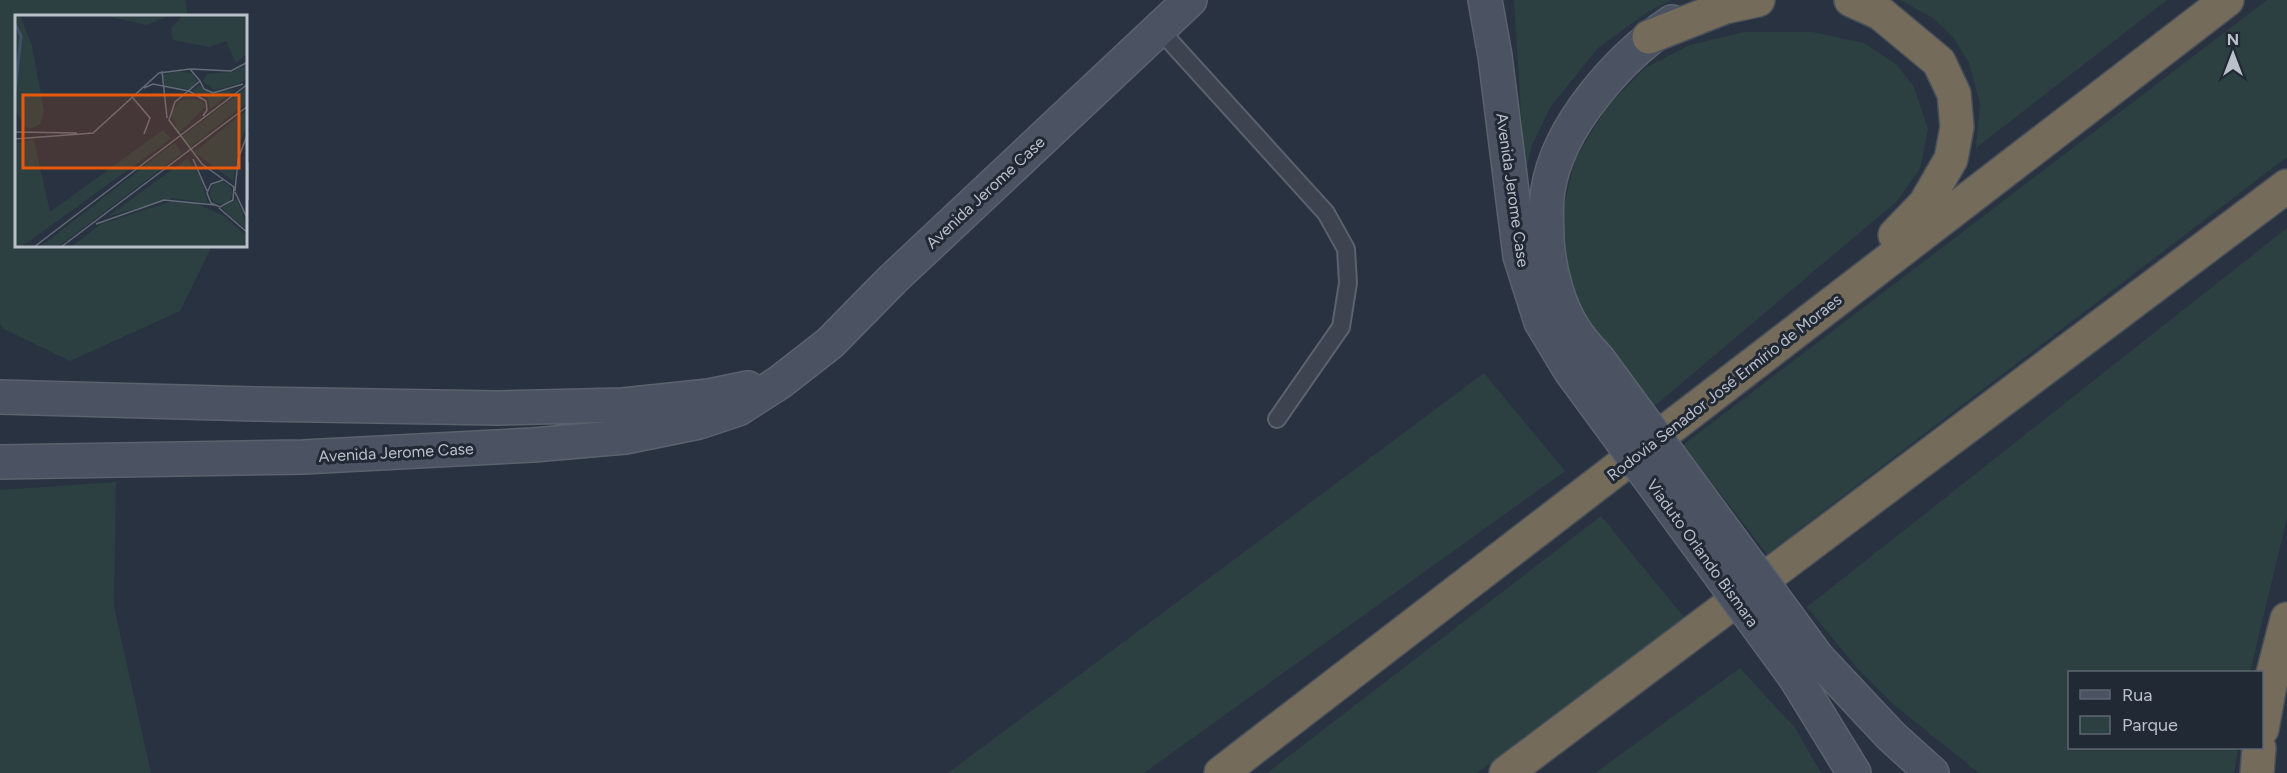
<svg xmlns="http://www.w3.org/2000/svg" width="2287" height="773" viewBox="0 0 2287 773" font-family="Figtree,sans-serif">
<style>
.green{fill:#2c4042}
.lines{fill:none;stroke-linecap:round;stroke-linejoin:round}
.service-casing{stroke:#5a626d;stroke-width:20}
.secondary-casing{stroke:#5a626d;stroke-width:36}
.motorway-casing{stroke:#474f5a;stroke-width:36}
.service{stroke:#3d4450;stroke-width:16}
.secondary{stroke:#4b5363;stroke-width:33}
.motorway{stroke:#756b5a;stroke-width:33}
.secondary-bridge-casing{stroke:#5a626d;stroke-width:36;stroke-linecap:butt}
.secondary-bridge{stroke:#4b5363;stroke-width:33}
.labels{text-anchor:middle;stroke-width:6;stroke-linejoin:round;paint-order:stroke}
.street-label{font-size:16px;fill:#b9c0ca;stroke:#212935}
.inset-river{fill:none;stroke:#405068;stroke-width:3}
.inset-road{fill:none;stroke:#636b77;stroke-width:1.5}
.view{fill:#e8590c;fill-opacity:0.15;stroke:#e8590c;stroke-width:3}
.inset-edge{fill:none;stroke:#b9c0ca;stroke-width:3}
</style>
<rect width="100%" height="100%" fill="#293240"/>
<path class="green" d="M 0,0 L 185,0 L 188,16 L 16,16 L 16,246 L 212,246 L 180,311 L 70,361 L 4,329 L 0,323 Z
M 1514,0 L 1672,0 L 1649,11 L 1598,48 L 1551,106 L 1532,145 L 1525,175 Z
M 1900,0 L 2167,0 L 1976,148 L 1980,104 L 1969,63 L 1953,37 L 1933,18 Z
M 2267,0 L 2287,0 L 2287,157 L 1767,554 L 1683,445 Z
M 1744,32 L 1812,32 L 1864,43 L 1897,65 L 1914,87 L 1928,129 L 1920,169 L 1897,201 L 1651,409 L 1626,380 L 1577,304 L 1563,259 L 1562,212 L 1576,158 L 1607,107 L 1645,68 L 1690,45 Z
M 2287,228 L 2287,518 L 2250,672 L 2070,672 L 2070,748 L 2238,748 L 2234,773 L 1979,773 L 1893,704 L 1857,668 L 1807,607 Z
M 1484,373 L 1565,471 L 1144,773 L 948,773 Z
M 116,482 L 114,607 L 151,773 L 0,773 L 0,490 Z
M 1601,516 L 1684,617 L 1477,773 L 1267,773 Z
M 1740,668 L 1795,728 L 1821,773 L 1595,773 Z"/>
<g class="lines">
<defs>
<path id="service" d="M 1159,29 L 1326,213 L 1346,249 L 1348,283 L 1341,327 L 1277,419"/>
<path id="secondary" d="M 1485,0 L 1495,56 L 1520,256 L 1541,322 L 1570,370
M 1598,359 C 1590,350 1581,341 1575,331 C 1558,306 1549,269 1547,240 C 1547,224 1545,206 1548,190 C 1558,125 1620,57 1672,22
M 0,397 L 255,404 L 497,408 L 623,405 L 709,396 L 748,388
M 0,462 L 303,457 L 533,445 L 625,437 L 699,422 L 738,409 L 780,382 L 830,343 L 893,279 L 1190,0
M 1817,657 L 1891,736 L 1932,773
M 1795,677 L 1854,773"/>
<path id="motorway" d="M 1851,0 L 1880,13 L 1939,62 L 1954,94 L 1957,127 L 1951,159 L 1925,204 L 1895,235
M 1649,37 L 1725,7 L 1758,0
M 2262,729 L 2270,685 L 2287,619
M 1221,773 L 2227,0
M 1506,773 L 2287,186
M 2257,773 L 2259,748"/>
</defs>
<use href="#service" class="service-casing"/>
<use href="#secondary" class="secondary-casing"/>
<use href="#motorway" class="motorway-casing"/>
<use href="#service" class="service"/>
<use href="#secondary" class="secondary"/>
<use href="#motorway" class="motorway"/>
<defs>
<path id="secondary-bridge" d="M 1598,359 L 1817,657
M 1570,370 L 1795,677"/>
</defs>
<use href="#secondary-bridge" class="secondary-bridge-casing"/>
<use href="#secondary-bridge" class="secondary-bridge"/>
</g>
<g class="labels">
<g class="street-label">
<text transform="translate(1513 190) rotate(82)" y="6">Avenida Jerome Case</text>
<text transform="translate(985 192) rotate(-43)" y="6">Avenida Jerome Case</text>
<text transform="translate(1724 387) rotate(-38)" y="6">Rodovia Senador José Ermírio de Moraes</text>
<text transform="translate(396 452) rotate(-3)" y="6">Avenida Jerome Case</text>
<text transform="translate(1703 553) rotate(54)" y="6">Viaduto Orlando Bismara</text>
</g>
</g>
<g transform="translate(15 15)">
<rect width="232" height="232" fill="#293240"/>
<path d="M 0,1 L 5,1 L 17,31 L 29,96 L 25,109 L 15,114 L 9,111 L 0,94 ZM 93,1 L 154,1 L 131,10 ZM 167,1 L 232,1 L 232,39 L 221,48 L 211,26 L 194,32 L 158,25 L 156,13 ZM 232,50 L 232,64 L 223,69 L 199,75 L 188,66 L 192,59 L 217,57 ZM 165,56 L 178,59 L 182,67 L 175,74 L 151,71 L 147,60 ZM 185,70 L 189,76 L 219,75 L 195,94 L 193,83 L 177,76 ZM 232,72 L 232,88 L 175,132 L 167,122 ZM 173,83 L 187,86 L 190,92 L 164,118 L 156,100 L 164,86 ZM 232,95 L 232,110 L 224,130 L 218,166 L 179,137 ZM 148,115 L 156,124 L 6,232 L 0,232 L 0,127 L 19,125 L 35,197 ZM 159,128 L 167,138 L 43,232 L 25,232 ZM 173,143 L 185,162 L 193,188 L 157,183 L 92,202 ZM195 178a11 11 0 1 1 22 0a11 11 0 1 1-22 0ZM 222,184 L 232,210 L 232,215 L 207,193 ZM 155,187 L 180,188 L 209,201 L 230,220 L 229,231 L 56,232 L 86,209 Z" fill="#2c4042"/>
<path class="inset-river" d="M 0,9 L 6,21 L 0,77"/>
<path class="inset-road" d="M 176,54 L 216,56 L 233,47M 147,56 L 152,103M 185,66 L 189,74 L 198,78 L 228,69M 129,73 L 138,69 L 174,76M 174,76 L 191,86 L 192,95 L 188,101M 118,83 L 135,103 L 129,119M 0,117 L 62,118M 0,124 L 78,118 L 144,58 L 175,54 L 185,66 L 160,87 L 154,105 L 187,149 L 219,172 L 218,185 L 205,192 L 196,188 L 192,178 L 196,169 L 208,165M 178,144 L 192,176M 233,147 L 233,185M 220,176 L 223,144 L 233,118M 220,177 L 233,205M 204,193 L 233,218M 81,209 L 149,185 L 200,190M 19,232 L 233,69M 46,232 L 233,91"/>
<path class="view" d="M 8,80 L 224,80 L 224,153 L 8,153 Z"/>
<rect width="232" height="232" class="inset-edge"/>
</g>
<rect x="2068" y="671" width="195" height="78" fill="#212935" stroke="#5e6571" stroke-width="1.5"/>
<rect x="2080" y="690" width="30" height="9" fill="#4b5363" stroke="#5e6571" stroke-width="1.5"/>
<text x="2122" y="701" font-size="18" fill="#b9c0ca">Rua</text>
<rect x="2080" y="716" width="30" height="18" fill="#2c4042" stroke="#5e6571" stroke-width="1.5"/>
<text x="2122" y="731" font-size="18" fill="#b9c0ca">Parque</text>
<g transform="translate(2233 54)" stroke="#212935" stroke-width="4.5" paint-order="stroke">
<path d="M0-4.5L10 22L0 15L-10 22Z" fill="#b9c0ca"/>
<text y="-9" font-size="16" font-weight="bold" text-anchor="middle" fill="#b9c0ca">N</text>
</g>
</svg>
